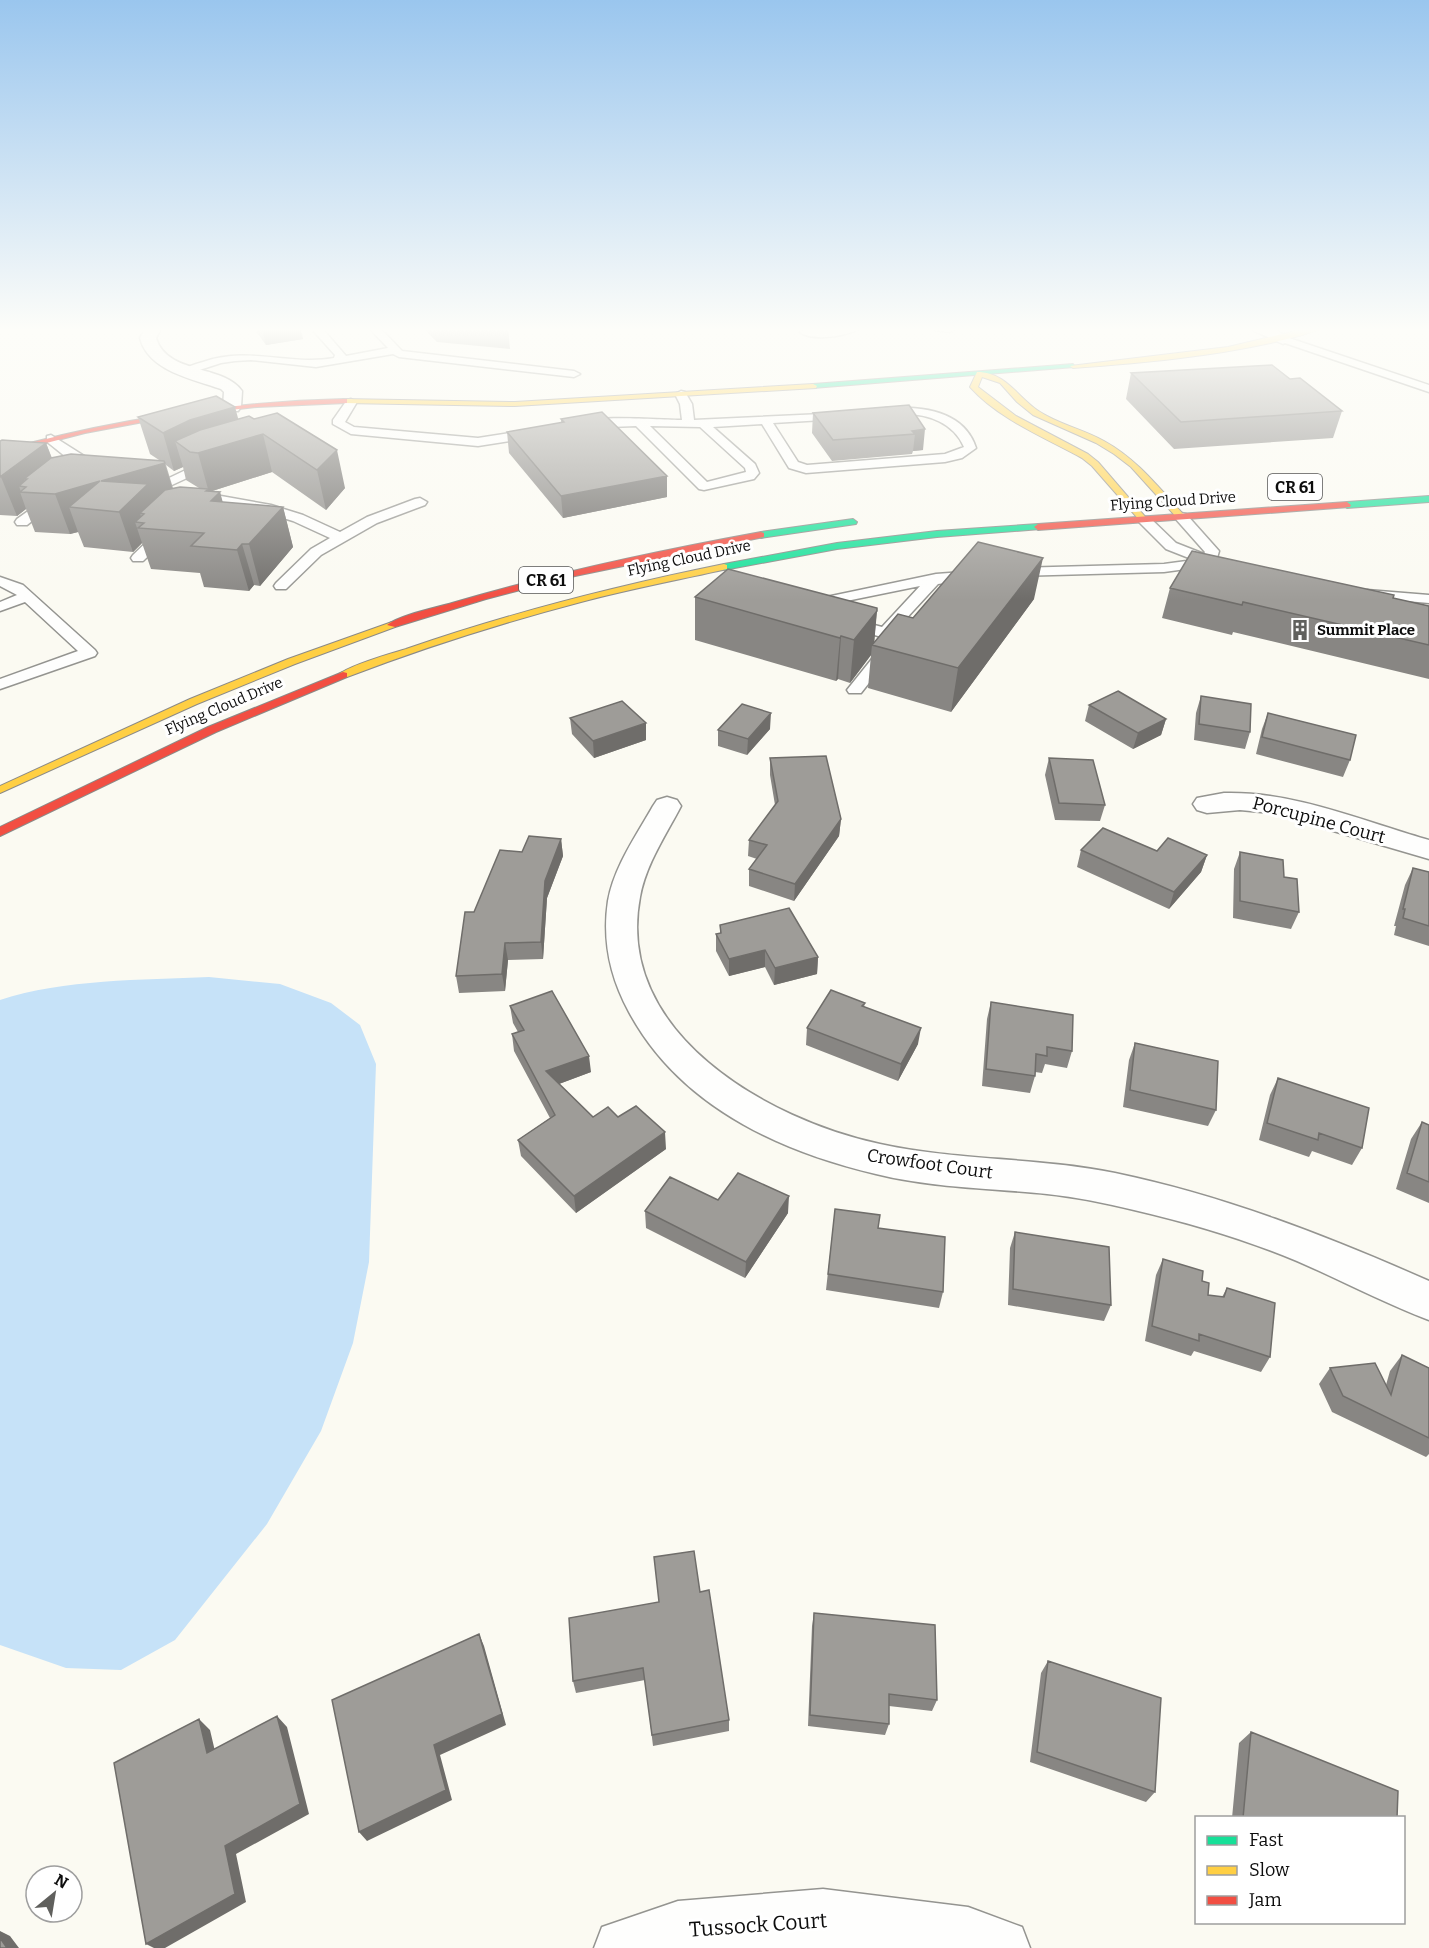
<svg xmlns="http://www.w3.org/2000/svg" width="1429" height="1948" viewBox="0 0 1429 1948" font-family="Bitter,serif">
<style>
.water{fill:#c6e2f8}
.lines{fill:none;stroke-linecap:round;stroke-linejoin:round}
.lane-casing{stroke:#949490;stroke-width:3}
.street-casing{stroke:#949490;stroke-width:3}
.fast-casing{stroke:#8b8a87;stroke-width:2}
.slow-casing{stroke:#8b8a87;stroke-width:2}
.jam-casing{stroke:#8b8a87;stroke-width:2}
.lane{fill:#fefefd;fill-rule:evenodd}
.street{fill:#fefefd;fill-rule:evenodd}
.fast{fill:#16e098;fill-rule:evenodd}
.slow{fill:#ffcf43;fill-rule:evenodd}
.jam{fill:#f24e42;fill-rule:evenodd}
.wall{fill:#888683;fill-rule:evenodd}
.shaded-wall{fill:#6f6d6a}
.building{fill:#9e9c98;stroke:#6f6d6a;stroke-width:1.5}
.labels{text-anchor:middle;stroke-width:6;stroke-linejoin:round;paint-order:stroke}
.far-street-label{font-size:15px;fill:#0d0d0d;stroke:#fff}
.far-poi-label{font-size:15px;font-weight:bold;fill:#0d0d0d;stroke:#fff;text-anchor:start}
.shield{fill:#fff;stroke:#565656;stroke-width:1.5}
.shield-label{font-size:16px;font-weight:bold;fill:#0d0d0d}
.street-label{font-size:18px;fill:#0d0d0d;stroke:#fff}
.near-street-label{font-size:21px;fill:#0d0d0d;stroke:#fff}
</style>
<rect width="100%" height="100%" fill="#fbfaf2"/>
<path class="water" d="M 209,977 L 280,984 L 331,1003 L 360,1025 L 376,1064 L 369,1262 L 353,1343 L 321,1431 L 267,1524 L 175,1640 L 121,1670 L 66,1668 L 0,1645 L 0,1000 C 64,979 142,980 209,977 Z"/>
<g class="lines">
<defs>
<path id="lane" d="M 310,327 L 321,327 L 346,356 L 388,348 L 368,327 L 379,327 L 402,351 L 574,371 L 580,374 L 574,377 L 399,357 L 393,354 L 316,367 L 251,360 L 235,361 L 221,363 L 187,374 L 182,371 C 187,366 196,364 203,362 C 250,346 288,366 334,358 L 335,355 Z
M 846,327 L 862,327 C 849,336 813,342 800,332 C 809,326 832,332 846,327 Z
M 1283,336 L 1429,385 L 1429,392 L 1279,341 L 1279,337 Z
M 681,391 L 685,392 L 692,404 L 694,420 L 844,413 L 844,417 L 840,419 L 773,423 L 798,462 L 807,465 L 945,454 L 964,447 C 954,423 928,414 905,414 C 898,414 890,415 882,413 L 882,409 L 886,408 C 919,406 964,410 976,448 L 962,458 L 945,462 L 806,473 L 789,468 L 762,424 L 713,427 L 755,464 L 759,473 L 754,479 L 704,490 L 699,489 L 636,426 L 583,428 L 577,424 C 589,414 663,420 682,420 L 680,404 L 675,394 ZM 650,426 L 700,427 L 745,468 L 746,472 L 707,482 Z
M 351,399 L 357,402 L 345,422 L 354,427 L 478,438 L 535,429 L 541,433 L 535,437 L 478,446 L 351,434 L 333,424 L 333,420 L 347,400 Z
M 51,435 L 100,466 L 102,469 L 100,472 C 83,475 60,451 47,442 L 47,436 Z
M 211,458 L 215,459 L 217,462 L 215,465 L 159,491 L 154,492 L 148,488 Z
M 193,491 L 271,505 L 303,515 L 340,532 L 367,517 L 415,499 L 420,498 L 427,502 L 425,505 L 377,523 L 321,555 L 286,589 L 276,589 L 274,586 L 276,583 L 311,549 L 330,538 L 293,521 L 264,512 L 188,498 L 186,495 Z
M 52,494 L 59,498 L 57,501 L 27,525 L 17,525 L 15,522 L 17,519 Z
M 1181,513 L 1186,514 L 1219,551 L 1215,565 L 1164,572 L 1013,576 L 1006,572 L 1013,568 L 1164,564 L 1194,560 L 1166,549 L 1137,520 L 1139,517 L 1149,517 L 1176,543 L 1204,554 L 1205,552 L 1174,517 Z
M 165,528 L 170,529 L 172,532 L 170,535 L 143,561 L 133,561 L 131,558 L 133,555 L 160,529 Z
M 976,571 L 983,575 L 981,578 L 938,584 L 890,636 L 885,638 L 843,626 L 840,623 L 848,618 L 882,627 L 920,586 L 812,608 L 805,604 L 812,600 L 936,574 Z
M 0,577 L 23,585 L 95,650 L 97,653 L 95,656 L 0,689 L 0,679 L 78,651 L 25,602 L 0,611 L 0,602 L 17,595 L 0,586 Z
M 1367,590 L 1429,595 L 1429,603 L 1362,597 L 1360,594 Z
M 883,644 L 889,646 L 891,655 L 861,693 L 849,693 L 847,690 L 875,655 L 877,646 Z"/>
<path id="street" d="M 146,327 L 162,327 L 156,338 C 167,375 223,364 242,391 L 241,407 L 238,411 L 226,411 L 223,407 L 224,392 L 221,389 C 193,379 148,371 140,338 Z
M 933,327 L 958,327 L 950,332 L 935,330 Z
M 1250,327 L 1271,327 L 1291,339 L 1283,344 L 1252,330 Z
M 1224,793 C 1293,791 1363,821 1429,840 L 1429,859 L 1272,813 L 1240,810 L 1207,813 L 1197,810 L 1193,804 L 1197,798 Z
M 667,797 L 677,800 L 681,806 C 666,835 646,864 640,897 C 614,1033 768,1120 880,1144 C 957,1161 1037,1157 1115,1173 C 1225,1196 1327,1236 1429,1281 L 1429,1320 C 1384,1303 1341,1280 1297,1261 C 1244,1239 1190,1223 1134,1210 C 1105,1203 1076,1197 1047,1194 C 990,1188 932,1188 876,1174 C 778,1151 679,1105 629,1012 C 610,977 602,941 608,901 C 614,867 636,836 653,806 L 657,800 Z
M 823,1889 L 968,1907 L 1022,1927 L 1030,1948 L 594,1948 L 602,1927 L 678,1901 Z"/>
<path id="fast" d="M 1073,364 L 1075,367 L 813,388 L 809,386 L 813,384 Z
M 1429,496 L 1429,502 L 1347,508 L 1343,505 L 1347,502 Z
M 853,519 L 857,522 L 856,524 L 761,538 L 757,535 L 761,532 Z
M 1038,524 L 1041,525 L 1041,529 L 937,537 L 837,549 L 724,570 L 719,567 L 724,564 L 837,543 L 937,531 Z"/>
<path id="slow" d="M 1312,327 L 1323,327 C 1309,335 1290,338 1275,342 C 1208,357 1141,363 1073,368 L 1070,366 L 1228,347 Z
M 977,372 C 1005,372 1017,396 1037,410 C 1057,424 1083,429 1104,441 C 1137,459 1159,488 1184,515 L 1184,519 L 1178,519 L 1131,467 L 1114,454 L 1096,443 L 1033,415 L 1017,402 L 1000,383 L 982,377 L 978,387 L 1016,416 L 1088,454 L 1098,462 L 1148,520 L 1141,522 L 1092,466 L 1082,458 C 1044,437 1000,420 970,387 Z
M 813,384 L 817,386 L 816,388 L 515,406 L 344,403 L 340,401 L 344,399 L 515,402 Z
M 724,564 L 727,565 L 727,569 C 678,580 629,589 581,602 C 501,623 423,648 347,677 L 339,677 L 338,675 C 350,665 389,654 406,649 C 510,613 616,586 724,564 Z
M 392,622 L 395,623 L 395,627 L 295,664 L 197,704 L 0,793 L 0,786 L 190,699 L 288,659 Z"/>
<path id="jam" d="M 344,399 L 347,399 L 347,403 L 257,407 L 170,417 L 85,433 L 0,455 L 0,451 C 113,419 226,402 344,399 Z
M 1347,502 L 1351,505 L 1350,507 L 1038,530 L 1034,527 L 1038,524 Z
M 761,532 L 764,533 L 764,537 L 575,576 L 486,599 L 395,627 L 387,625 C 400,615 435,608 452,603 C 553,573 657,551 761,532 Z
M 343,672 L 347,673 L 347,677 L 216,732 L 0,836 L 0,827 L 208,727 Z"/>
</defs>
<use href="#lane" class="lane-casing"/>
<use href="#street" class="street-casing"/>
<use href="#fast" class="fast-casing"/>
<use href="#slow" class="slow-casing"/>
<use href="#jam" class="jam-casing"/>
<use href="#lane" class="lane"/>
<use href="#street" class="street"/>
<use href="#fast" class="fast"/>
<use href="#slow" class="slow"/>
<use href="#jam" class="jam"/>
</g>
<path class="wall" d="M 253,327 L 300,327 L 303,339 L 266,345 Z
M 422,327 L 508,327 L 510,349 L 437,342 Z
M 1131,373 L 1290,379 L 1342,411 L 1333,438 L 1174,449 L 1126,399 Z
M 909,405 L 923,450 L 913,451 L 912,454 L 832,461 L 812,433 L 813,413 Z
M 249,416 L 345,488 L 326,510 L 272,472 L 209,492 L 220,492 L 222,502 L 283,507 L 293,547 L 260,586 L 254,585 L 249,591 L 204,587 L 200,573 L 151,569 L 142,543 L 133,552 L 84,547 L 78,532 L 70,534 L 35,532 L 26,509 L 17,516 L 0,515 L 0,441 L 46,443 L 52,458 L 159,460 L 150,454 L 138,417 L 238,419 ZM 166,465 L 174,471 L 183,467 L 186,480 L 199,488 L 173,488 Z
M 561,419 L 667,476 L 667,497 L 563,518 L 509,453 L 507,432 L 561,423 Z
M 1170,588 L 1393,598 L 1429,606 L 1429,679 L 1233,632 L 1232,635 L 1162,618 Z
M 695,597 L 877,608 L 874,643 L 913,618 L 1034,599 L 951,712 L 868,688 L 871,655 L 850,683 L 838,679 L 836,681 L 695,640 Z
M 1201,696 L 1250,732 L 1245,749 L 1194,740 L 1196,713 Z
M 1089,705 L 1166,719 L 1161,735 L 1133,749 L 1085,721 Z
M 1268,713 L 1350,760 L 1343,777 L 1256,754 L 1262,729 Z
M 570,718 L 646,740 L 594,758 L 572,734 Z
M 770,729 L 747,755 L 718,746 L 718,730 Z
M 770,758 L 841,819 L 839,836 L 794,901 L 749,886 L 749,869 L 757,859 L 748,856 L 749,840 L 775,805 L 770,775 Z
M 1049,758 L 1105,805 L 1100,821 L 1055,820 L 1045,775 Z
M 561,839 L 563,856 L 547,898 L 543,959 L 508,960 L 505,991 L 459,993 L 456,976 L 474,912 L 522,852 Z
M 1081,850 L 1157,851 L 1207,855 L 1201,872 L 1169,909 L 1077,867 Z
M 1240,852 L 1284,877 L 1299,912 L 1291,929 L 1233,918 L 1234,869 Z
M 1413,868 L 1429,872 L 1429,946 L 1394,935 L 1396,926 L 1394,926 L 1405,885 Z
M 720,925 L 818,957 L 817,974 L 774,985 L 765,967 L 729,976 L 716,951 L 716,934 L 720,933 Z
M 991,1002 L 1072,1051 L 1067,1068 L 1045,1064 L 1042,1073 L 1035,1072 L 1035,1076 L 1030,1093 L 982,1086 L 987,1019 Z
M 865,1003 L 864,1007 L 918,1044 L 898,1081 L 806,1045 L 807,1028 Z
M 510,1006 L 591,1072 L 559,1084 L 593,1117 L 618,1117 L 666,1149 L 576,1213 L 521,1156 L 518,1140 L 550,1118 L 514,1051 L 512,1034 L 518,1032 L 513,1023 Z
M 1135,1043 L 1216,1110 L 1208,1126 L 1123,1107 L 1129,1060 Z
M 1278,1078 L 1362,1148 L 1352,1165 L 1312,1151 L 1309,1157 L 1259,1140 L 1270,1095 Z
M 1422,1122 L 1429,1125 L 1429,1203 L 1396,1189 L 1411,1139 Z
M 718,1200 L 788,1213 L 745,1278 L 646,1228 L 645,1211 Z
M 835,1209 L 878,1228 L 943,1292 L 939,1308 L 826,1290 Z
M 1015,1232 L 1111,1305 L 1104,1321 L 1008,1305 L 1010,1248 Z
M 1163,1259 L 1202,1281 L 1208,1295 L 1222,1297 L 1227,1288 L 1270,1357 L 1261,1372 L 1194,1351 L 1191,1356 L 1145,1341 L 1156,1275 Z
M 1402,1355 L 1429,1368 L 1429,1454 L 1426,1457 L 1332,1412 L 1319,1384 L 1330,1368 L 1386,1385 L 1390,1371 Z
M 700,1592 L 729,1720 L 729,1731 L 653,1746 L 645,1680 L 576,1693 L 573,1681 L 659,1602 Z
M 814,1613 L 937,1700 L 932,1711 L 889,1706 L 889,1724 L 885,1735 L 808,1726 L 812,1626 Z
M 1048,1661 L 1155,1792 L 1146,1802 L 1030,1762 L 1041,1673 Z
M 1251,1732 L 1397,1818 L 1232,1818 L 1239,1743 Z"/>
<path class="shaded-wall" d="M 262,327 L 300,327 L 303,339 L 266,345 Z
M 235,407 L 244,440 L 263,434 L 272,472 L 209,492 L 220,492 L 231,532 L 206,491 L 208,489 L 198,453 L 175,441 L 183,467 L 174,471 L 163,433 L 190,420 Z
M 925,429 L 923,450 L 913,451 L 915,434 L 912,431 Z
M 46,443 L 60,481 L 24,479 L 29,493 L 26,487 L 19,486 L 21,492 L 20,492 L 26,509 L 17,516 L 1,477 Z
M 337,450 L 345,488 L 326,510 L 317,470 Z
M 164,461 L 176,500 L 144,514 L 140,513 L 143,523 L 135,522 L 142,543 L 133,552 L 119,512 L 101,481 Z
M 667,476 L 667,497 L 563,518 L 561,496 Z
M 100,481 L 69,507 L 78,532 L 70,534 L 55,494 Z
M 283,507 L 293,547 L 260,586 L 249,544 Z
M 242,544 L 254,585 L 249,591 L 237,550 Z
M 1043,558 L 1034,599 L 951,712 L 958,668 Z
M 877,611 L 874,645 L 872,645 L 871,655 L 850,683 L 854,640 Z
M 841,636 L 838,679 L 836,681 L 840,638 Z
M 771,713 L 770,729 L 747,755 L 748,739 Z
M 1166,719 L 1161,735 L 1133,749 L 1138,733 Z
M 646,723 L 646,740 L 594,758 L 593,741 Z
M 841,819 L 839,836 L 794,901 L 795,884 Z
M 561,839 L 563,856 L 547,898 L 543,959 L 541,942 L 545,881 Z
M 1207,855 L 1201,872 L 1169,909 L 1174,892 Z
M 505,943 L 508,960 L 505,991 L 502,974 Z
M 765,950 L 765,967 L 729,976 L 729,959 Z
M 818,957 L 817,974 L 774,985 L 775,968 Z
M 921,1028 L 918,1044 L 898,1081 L 901,1064 Z
M 589,1056 L 591,1072 L 548,1088 L 546,1071 Z
M 665,1132 L 666,1149 L 576,1213 L 574,1196 Z
M 789,1196 L 788,1213 L 745,1278 L 746,1262 Z
M 479,1634 L 484,1646 L 506,1725 L 440,1755 L 452,1800 L 367,1841 L 359,1832 L 434,1745 Z
M 277,1716 L 287,1727 L 309,1814 L 236,1854 L 246,1902 L 165,1948 L 154,1948 L 146,1944 L 225,1846 Z
M 199,1719 L 210,1730 L 218,1764 L 207,1753 Z
M 0,1931 L 10,1936 L 19,1948 L 7,1948 L 0,1938 Z"/>
<path class="building" d="M 1272,365 L 1290,379 L 1300,378 L 1342,411 L 1181,422 L 1131,373 Z
M 216,396 L 235,407 L 190,420 L 163,433 L 138,417 Z
M 909,405 L 925,429 L 912,431 L 915,434 L 833,440 L 813,413 Z
M 602,412 L 667,476 L 561,496 L 507,432 L 564,422 L 561,419 Z
M 277,413 L 337,450 L 317,470 L 263,434 L 198,453 L 190,452 L 175,441 L 200,430 L 249,416 L 254,419 Z
M 2,440 L 46,443 L 0,477 L 0,441 Z
M 71,454 L 164,461 L 165,463 L 101,481 L 148,484 L 119,512 L 69,507 L 100,481 L 55,494 L 20,492 L 26,487 L 19,486 L 27,479 L 24,479 L 51,458 Z
M 180,487 L 209,489 L 206,491 L 220,492 L 211,501 L 283,507 L 249,544 L 242,544 L 237,550 L 191,546 L 204,533 L 138,528 L 144,523 L 135,522 L 144,514 L 140,513 L 165,490 Z
M 978,542 L 1043,558 L 958,668 L 872,645 L 898,614 L 913,618 Z
M 1192,551 L 1394,595 L 1393,598 L 1429,606 L 1429,645 L 1243,602 L 1242,605 L 1170,588 Z
M 728,569 L 877,608 L 877,611 L 854,640 L 841,636 L 840,638 L 695,597 Z
M 1118,691 L 1166,719 L 1138,733 L 1089,705 Z
M 1201,696 L 1251,704 L 1250,732 L 1199,724 Z
M 622,701 L 646,723 L 593,741 L 570,718 Z
M 742,704 L 771,713 L 748,739 L 718,730 Z
M 1268,713 L 1356,735 L 1350,760 L 1262,737 Z
M 826,756 L 841,819 L 795,884 L 749,869 L 767,845 L 749,840 L 778,801 L 770,758 Z
M 1049,758 L 1093,760 L 1105,805 L 1059,803 Z
M 1103,828 L 1157,851 L 1168,838 L 1207,855 L 1174,892 L 1081,850 Z
M 529,836 L 561,839 L 545,881 L 541,942 L 505,943 L 502,974 L 456,976 L 465,912 L 474,912 L 500,850 L 522,852 Z
M 1240,852 L 1283,860 L 1284,877 L 1297,879 L 1299,912 L 1240,901 Z
M 1413,868 L 1429,872 L 1429,926 L 1403,918 L 1405,909 L 1403,909 Z
M 789,908 L 818,957 L 775,968 L 765,950 L 729,959 L 716,934 L 721,933 L 720,925 Z
M 831,990 L 865,1003 L 862,1006 L 921,1028 L 901,1064 L 807,1028 Z
M 552,991 L 589,1056 L 546,1071 L 593,1117 L 608,1107 L 618,1117 L 636,1106 L 665,1132 L 574,1196 L 518,1140 L 555,1115 L 512,1034 L 524,1030 L 510,1006 Z
M 991,1002 L 1073,1015 L 1072,1051 L 1047,1047 L 1047,1056 L 1036,1054 L 1035,1076 L 986,1069 Z
M 1135,1043 L 1218,1061 L 1216,1110 L 1130,1090 Z
M 1278,1078 L 1369,1108 L 1362,1148 L 1319,1133 L 1318,1140 L 1267,1123 Z
M 1422,1122 L 1429,1125 L 1429,1182 L 1407,1173 Z
M 738,1173 L 789,1196 L 746,1262 L 645,1211 L 670,1177 L 718,1200 Z
M 835,1209 L 880,1215 L 878,1228 L 945,1237 L 943,1292 L 828,1274 Z
M 1015,1232 L 1109,1247 L 1111,1305 L 1013,1289 Z
M 1163,1259 L 1203,1271 L 1202,1281 L 1209,1283 L 1208,1295 L 1224,1297 L 1227,1288 L 1275,1303 L 1270,1357 L 1199,1334 L 1199,1341 L 1152,1326 Z
M 1402,1355 L 1429,1368 L 1429,1438 L 1343,1396 L 1330,1368 L 1375,1363 L 1391,1395 Z
M 694,1551 L 700,1592 L 709,1590 L 729,1720 L 652,1735 L 643,1668 L 573,1681 L 569,1618 L 659,1602 L 654,1557 Z
M 814,1613 L 935,1625 L 937,1700 L 889,1694 L 889,1724 L 810,1715 Z
M 479,1634 L 502,1714 L 434,1745 L 446,1790 L 359,1832 L 332,1700 Z
M 1048,1661 L 1161,1698 L 1155,1792 L 1037,1752 Z
M 277,1716 L 300,1804 L 225,1846 L 235,1894 L 146,1944 L 114,1763 L 199,1719 L 207,1753 Z
M 1251,1732 L 1398,1791 L 1397,1818 L 1243,1818 Z
M 0,1938 L 7,1948 L 0,1948 Z"/>
<linearGradient id="sky" x2="0" y2="1"><stop stop-color="#9ac6ee"/><stop offset="0.55" stop-color="#fdfdf9"/><stop offset="1" stop-color="#fdfdf9" stop-opacity="0"/></linearGradient>
<rect width="1429" height="600" fill="url(#sky)"/>
<defs>
<symbol id="building-bare" viewBox="-9 -9 18 18"><path d="M-4-6H4V6H1V3H-1V6H-4ZM-2.5-4.3h1.7v1.8h-1.7ZM.8-4.3h1.7v1.8H.8ZM-2.5-1h1.7V.8h-1.7ZM.8-1h1.7V.8H.8Z" fill="#60605d" stroke="#fff" stroke-width="2.5" paint-order="stroke"/></symbol>
</defs>
<g fill-rule="evenodd">
<use href="#building-bare" x="1285" y="615" width="30" height="30"/>
</g>
<g class="labels">
<g class="far-street-label">
<text transform="translate(1173 501) rotate(-4)" y="5">Flying Cloud Drive</text>
<text transform="translate(689 558) rotate(-12)" y="5">Flying Cloud Drive</text>
<text transform="translate(224 706) rotate(-23)" y="5">Flying Cloud Drive</text>
</g>
<g class="far-poi-label">
<text x="1317" y="635">Summit Place</text>
</g>
<g class="shield">
<rect x="1268" y="474" width="54" height="26" rx="4.5"/>
<rect x="519" y="567" width="54" height="26" rx="4.5"/>
</g>
<g class="shield-label">
<text x="1295" y="493">CR 61</text>
<text x="546" y="586">CR 61</text>
</g>
<g class="street-label">
<text transform="translate(1319 820) rotate(15)" y="6">Porcupine Court</text>
<text transform="translate(930 1164) rotate(8)" y="6">Crowfoot Court</text>
</g>
<g class="near-street-label">
<text transform="translate(758 1925) rotate(-4)" y="7">Tussock Court</text>
</g>
</g>
<rect x="1195" y="1816" width="210" height="108" fill="#ffffff" stroke="#9e9e9e" stroke-width="1.5"/>
<rect x="1207" y="1836" width="30" height="9" fill="#16e098" stroke="#9e9e9e" stroke-width="1.5"/>
<text x="1249" y="1846" font-size="18" fill="#0d0d0d">Fast</text>
<rect x="1207" y="1866" width="30" height="9" fill="#ffcf43" stroke="#9e9e9e" stroke-width="1.5"/>
<text x="1249" y="1876" font-size="18" fill="#0d0d0d">Slow</text>
<rect x="1207" y="1896" width="30" height="9" fill="#f24e42" stroke="#9e9e9e" stroke-width="1.5"/>
<text x="1249" y="1906" font-size="18" fill="#0d0d0d">Jam</text>
<g transform="translate(54 1894) rotate(30)"><circle r="28" fill="#ffffff" stroke="#9e9e9e" stroke-width="1.5"/>
<path d="M0-4.5L10 22L0 15L-10 22Z" fill="#60605d"/>
<text y="-9" font-size="16" font-weight="bold" text-anchor="middle" fill="#0d0d0d">N</text>
</g>
</svg>
